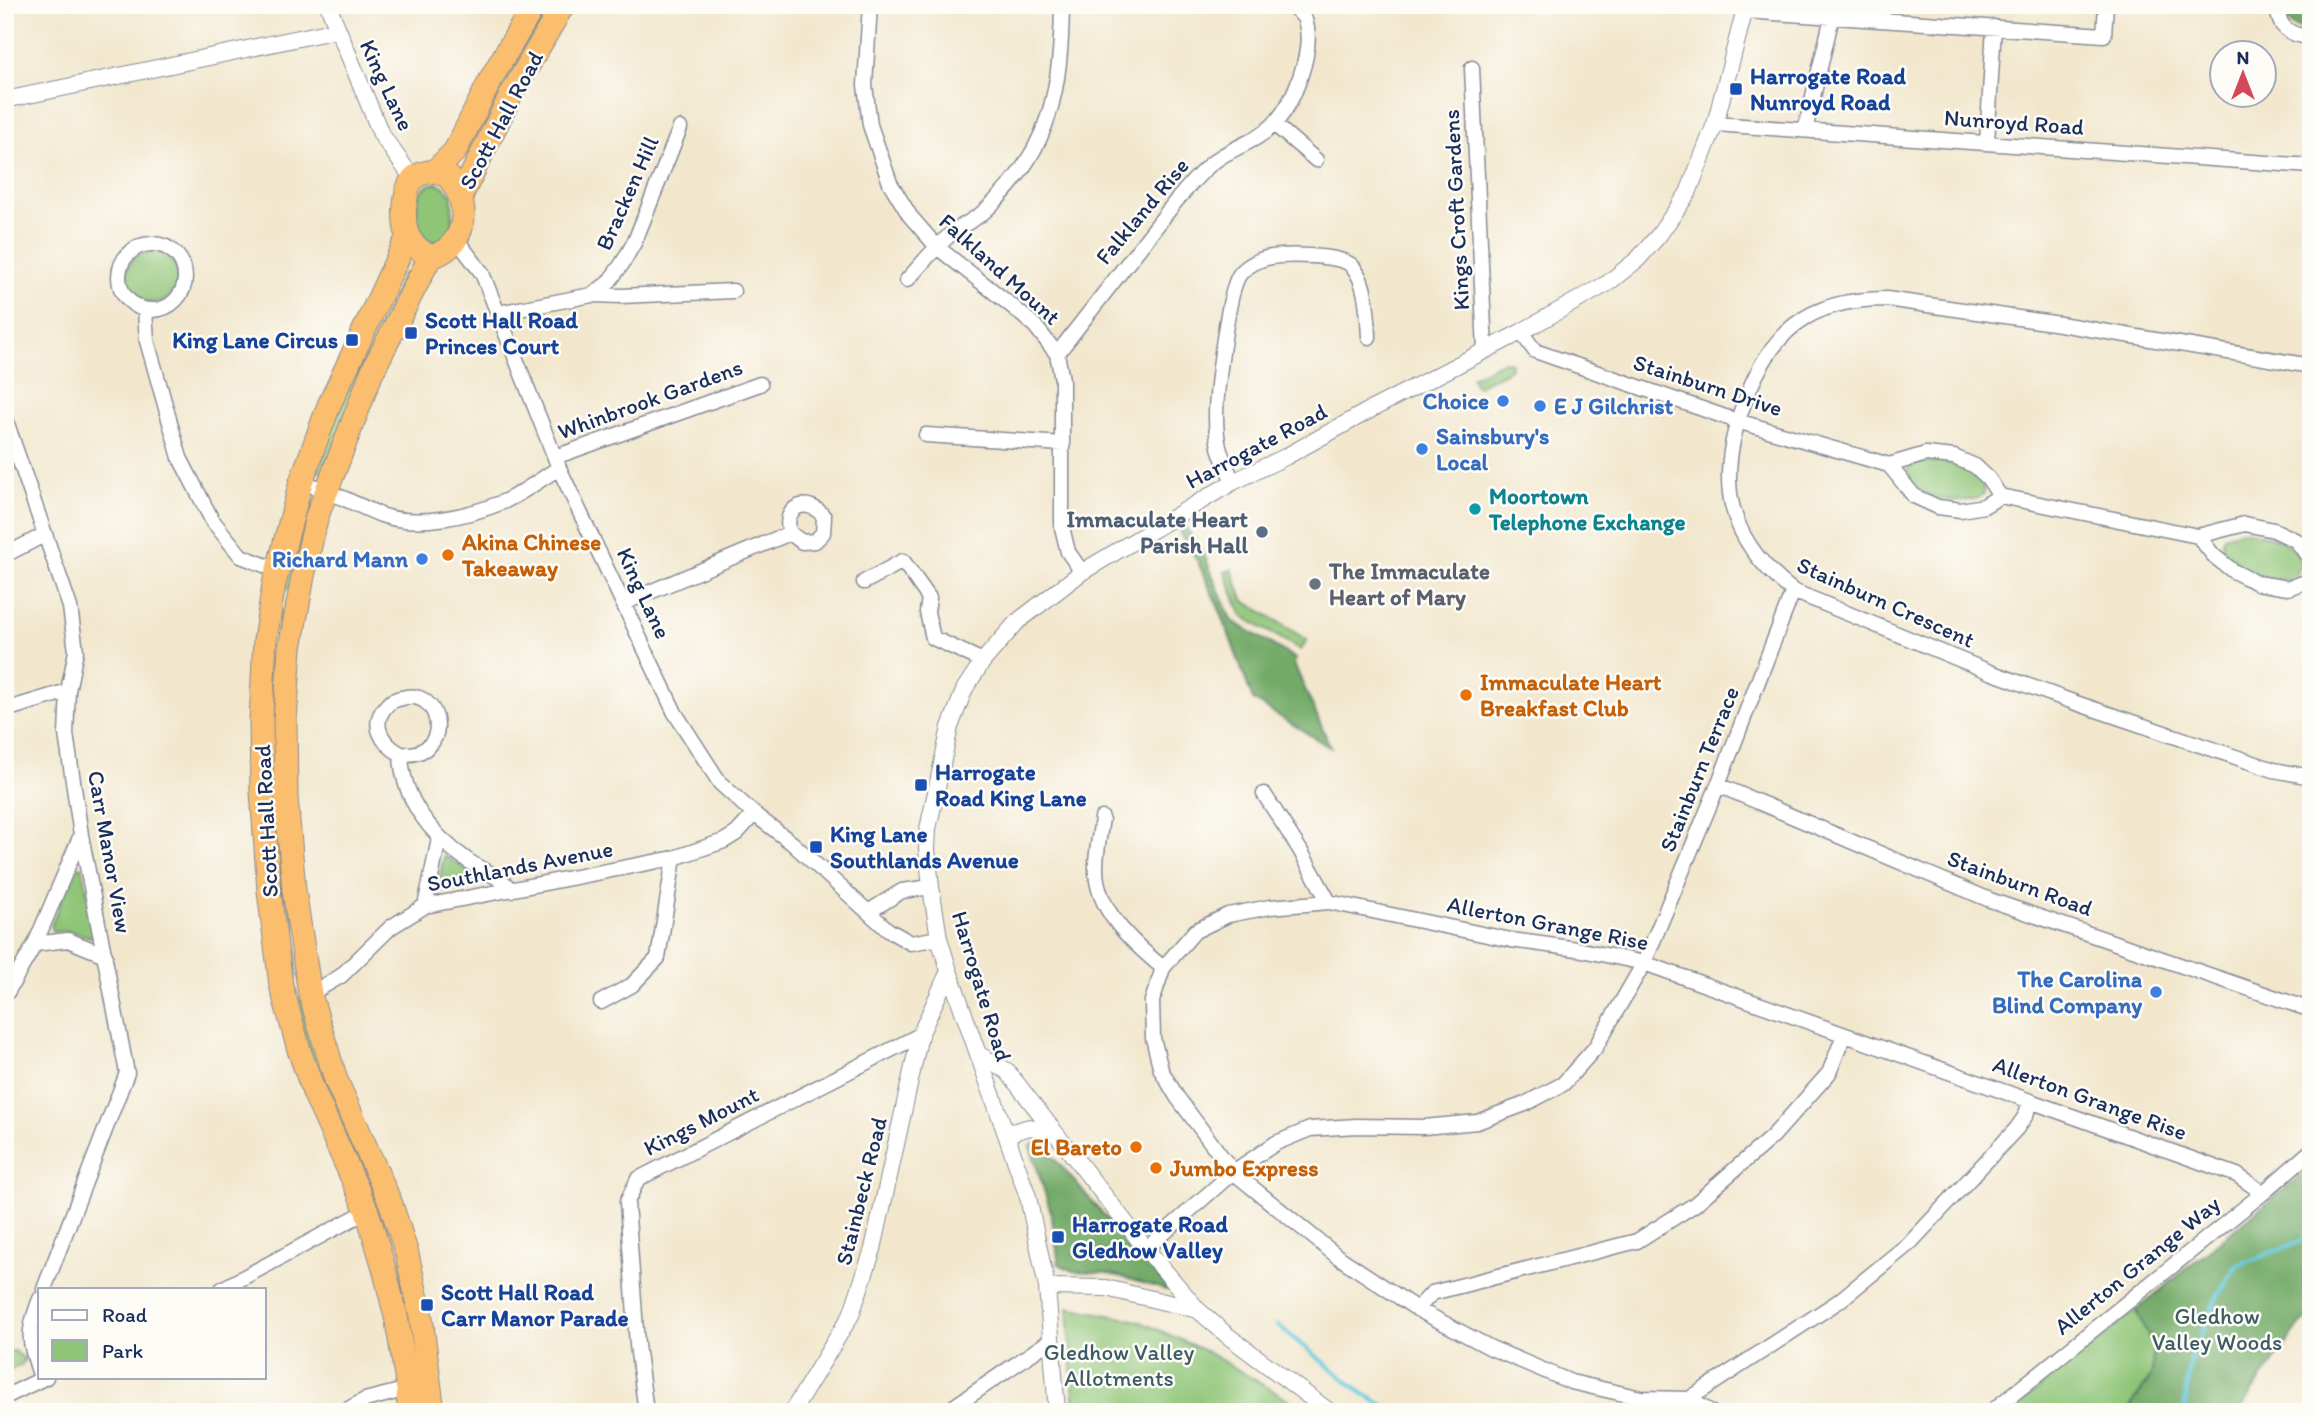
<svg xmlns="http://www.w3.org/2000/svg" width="2316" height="1417" viewBox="0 0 2316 1417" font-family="Itim,sans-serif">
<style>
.green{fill:#8fc577;stroke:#557a6a;stroke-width:2}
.forest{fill:#73aa68;stroke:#476c63;stroke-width:2}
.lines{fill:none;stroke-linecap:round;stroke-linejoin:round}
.stream{stroke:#60c7dd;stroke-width:4.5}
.minor-casing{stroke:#868b96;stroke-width:17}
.tertiary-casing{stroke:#868b96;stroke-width:18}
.trunk-casing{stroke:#868b96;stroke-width:25}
.minor{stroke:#fff;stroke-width:14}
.tertiary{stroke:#fff;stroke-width:16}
.trunk{stroke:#fabe6e;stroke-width:23}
.transit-dot{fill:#1a4fb4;stroke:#fdfcf7;stroke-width:2.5}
.shop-dot{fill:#3f7fe0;stroke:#fdfcf7;stroke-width:2.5}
.culture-dot{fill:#0f9aa8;stroke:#fdfcf7;stroke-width:2.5}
.service-dot{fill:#5c6f8a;stroke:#fdfcf7;stroke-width:2.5}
.food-dot{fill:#e8710a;stroke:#fdfcf7;stroke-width:2.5}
.worship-dot{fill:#6b7280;stroke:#fdfcf7;stroke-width:2.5}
.labels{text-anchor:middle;stroke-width:5;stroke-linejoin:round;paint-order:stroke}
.transit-label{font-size:23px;font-weight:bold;fill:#164399;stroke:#fdfcf7;text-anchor:start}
.street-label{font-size:23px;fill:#1b2f5e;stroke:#fdfcf7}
.shop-label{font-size:23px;font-weight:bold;fill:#366cbe;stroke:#fdfcf7;text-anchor:end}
.culture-label{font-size:23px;font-weight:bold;fill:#0d838f;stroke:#fdfcf7;text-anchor:start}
.service-label{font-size:23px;font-weight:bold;fill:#4e5e75;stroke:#fdfcf7;text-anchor:end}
.food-label{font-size:23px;font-weight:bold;fill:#c56008;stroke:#fdfcf7;text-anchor:start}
.worship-label{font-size:23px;font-weight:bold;fill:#5b616d;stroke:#fdfcf7;text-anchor:start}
.park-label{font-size:23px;fill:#3e5c66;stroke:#fdfcf7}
</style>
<rect width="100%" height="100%" fill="#fdfcf7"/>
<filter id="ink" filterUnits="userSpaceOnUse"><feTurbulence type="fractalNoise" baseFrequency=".0143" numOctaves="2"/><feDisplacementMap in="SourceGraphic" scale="14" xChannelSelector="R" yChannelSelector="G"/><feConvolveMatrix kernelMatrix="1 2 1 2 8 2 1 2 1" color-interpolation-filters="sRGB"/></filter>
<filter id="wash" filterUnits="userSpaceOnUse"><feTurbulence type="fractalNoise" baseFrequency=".00686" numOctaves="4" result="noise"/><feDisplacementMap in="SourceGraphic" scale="28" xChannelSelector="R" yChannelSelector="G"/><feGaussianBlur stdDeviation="1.57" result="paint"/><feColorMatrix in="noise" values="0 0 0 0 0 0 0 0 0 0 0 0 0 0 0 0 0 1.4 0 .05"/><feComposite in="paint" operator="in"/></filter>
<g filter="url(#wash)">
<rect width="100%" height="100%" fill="#f2e7cd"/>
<path class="green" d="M 543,5 L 553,5 L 472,154 L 465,149 Z
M 436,183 L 443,186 L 452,194 L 453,232 C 447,235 441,242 434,242 C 413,240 407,185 436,183 Z
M126 277a26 26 0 1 1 52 0a26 26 0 1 1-52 0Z
M 403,273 L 410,277 L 322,472 L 317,472 L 332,425 Z
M 1504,361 L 1511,363 L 1511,368 L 1509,370 L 1478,386 L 1475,385 L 1472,377 Z
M 1937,461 C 1954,464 1971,468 1982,483 L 1984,494 C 1966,511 1894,493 1909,466 L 1922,462 Z
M 311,495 L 314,497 L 290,589 L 284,589 L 283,585 L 308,496 Z
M 2243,530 C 2263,534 2295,540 2301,563 C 2300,568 2299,574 2294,577 C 2276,588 2210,564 2224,536 Z
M 1232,569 L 1243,600 L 1307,640 L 1301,650 L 1242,616 L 1225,572 Z
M 280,611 L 285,611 L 297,976 L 293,980 L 291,979 L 273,854 L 270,679 Z
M 444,855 L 471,873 L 488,879 L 487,882 L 437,890 Z
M 75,866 L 83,867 L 95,935 L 90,937 L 69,931 L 53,932 L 51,925 Z
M 298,999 L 301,1000 L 369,1172 L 396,1253 L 393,1256 L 390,1256 L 318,1079 L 295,1001 Z
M 1068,1307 L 1139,1321 L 1207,1352 L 1310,1412 L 1075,1412 Z
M 2136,1310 L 2153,1346 L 2152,1375 L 2127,1412 L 2010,1412 Z
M 14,1351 L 25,1359 L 20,1366 L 5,1372 L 5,1358 L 9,1352 Z"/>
<path class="forest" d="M 2287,5 L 2311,5 L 2311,30 C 2295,29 2281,24 2287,5 Z
M 1186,528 L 1205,557 L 1231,620 L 1296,659 L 1294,664 L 1331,748 L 1253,700 L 1221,613 L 1198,562 L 1179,532 Z
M 1039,1141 L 1168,1288 L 1168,1289 L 1166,1290 L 1108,1273 L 1073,1271 L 1059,1264 L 1051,1212 L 1030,1146 Z
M 2311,1167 L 2311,1315 L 2300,1325 L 2238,1412 L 2127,1412 L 2152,1375 L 2153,1346 L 2136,1310 Z"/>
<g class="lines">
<path class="stream" d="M 1277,1325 L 1362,1393 L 1395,1412
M 2184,1412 L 2190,1360 L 2218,1295 L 2236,1266 L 2304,1240 L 2311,1218"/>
</g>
</g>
<g filter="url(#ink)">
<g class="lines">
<defs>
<path id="minor" d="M 870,5 L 865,85 L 870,125 L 890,183 L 910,216 L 937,247 L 1013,307 L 1035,326 L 1057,354 L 1062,379 L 1062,527 L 1068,552 L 1082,572
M 2279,5 C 2275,27 2291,36 2311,37
M 1745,11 L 2104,35 L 2106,5
M 1472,68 L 1485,351
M 1274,124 L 1316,160
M 1715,124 L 2311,166
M 1805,130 L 1832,17
M 1987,143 L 1994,27
M 457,240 L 482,273 L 559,468 L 675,713 L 720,783 L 754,814 L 792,843 L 888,930 L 911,943 L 939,938
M119 277a33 33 0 1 1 66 0a33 33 0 1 1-66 0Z
M 907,280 C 923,263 937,244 956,230 C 966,223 978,218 987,209 C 1051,150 1061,89 1062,5
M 592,295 L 621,296 L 733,291
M 145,310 L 147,341 L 180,458 L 212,520 L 241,556 L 277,570
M 498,313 L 592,295 L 608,283 L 622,264 L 635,241 L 680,128
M 1521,332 L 1535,351 L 1737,421 L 1889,465 L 1926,454 L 1954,457 L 1975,466 L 1988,478 L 2000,496
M 1057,354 L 1176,201 C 1190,185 1204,167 1222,156 C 1240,145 1258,140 1273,125 C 1294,104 1315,49 1305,20 C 1302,13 1297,10 1290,5
M 2311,366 L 2060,324 L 1886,299 C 1808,299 1771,331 1744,403 C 1715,481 1726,539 1793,591 L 1990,672 L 2076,703 L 2274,770 L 2311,777
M 5,418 L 70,607 L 76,651 L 68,691 L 66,734 L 81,835 L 127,1073 L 44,1289
M 926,435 L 1063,444
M 555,457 L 760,384
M 1889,465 L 1914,496 L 1938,507 L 1961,510 L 1984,506 L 2000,496 L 2198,536 L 2245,524 L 2274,530 L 2297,541 L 2311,561
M 301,482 C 329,490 354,504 381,515 C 417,528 469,516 503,502 C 523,493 541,479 559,468
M 1233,482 C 1229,471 1222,459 1219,447 C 1217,438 1216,425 1216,416 C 1216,393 1228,288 1240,274 C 1247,265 1262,258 1272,257 C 1288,254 1339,255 1351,265 C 1367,280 1368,317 1369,337
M 2198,536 L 2214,556 L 2233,571 L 2257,583 L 2288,588 L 2311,580
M 5,555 L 44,535
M 864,582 L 903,561 L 929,598 L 927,612 L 933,638 L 983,661
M 624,603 L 790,533 L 802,542 L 815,541 L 823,533 L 824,517 C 808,495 781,507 790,533
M 5,710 L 68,691
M 401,754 C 382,744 369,724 387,705 C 391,701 396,699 402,698 C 442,686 455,758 401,754 C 402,799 431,835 467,860 C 482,871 499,875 511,890
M 1718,785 L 1990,900 L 2311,1010
M 1264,794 L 1300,850 L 1329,902
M 1102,818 C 1100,834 1096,851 1096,867 C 1095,910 1133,943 1163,968
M 425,906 L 439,839
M 868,912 L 902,891 L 931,887
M 35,944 L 68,940 L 105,955
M 310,994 L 341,976 L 391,927 L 425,906 L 674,858 L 724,841 L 737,833 L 754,814
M 5,996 L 35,944 L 81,835
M 601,1002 L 632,985 L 658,958 L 674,858
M 1146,1249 L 1233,1172 L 1276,1143 L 1310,1129 L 1356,1126 L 1424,1127 L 1477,1122 L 1525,1104 L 1563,1084 L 1595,1048 L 1644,963 L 1718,785 L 1793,591
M 222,1289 L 367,1211
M 40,1299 C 26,1335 29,1340 40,1375
M 1417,1309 L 1432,1293 L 1637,1241 L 1694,1205 L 1773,1136 L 1829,1073 L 1844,1035
M 5,1397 L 46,1377
M 1689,1399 L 1839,1301 L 1911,1242 L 2017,1128 L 2026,1115 L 2030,1101
M 343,1412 L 365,1400 L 408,1389
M 646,1412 L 637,1345 L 627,1202 L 638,1179 L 920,1035
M 946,1412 L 1051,1340
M 1711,1412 L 1689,1399 L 1641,1398 L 1571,1382 L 1491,1348 L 1417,1309 L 1337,1256 L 1233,1172 L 1177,1097 L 1161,1070 L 1153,1038 L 1152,1001 L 1163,968 L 1195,931 L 1228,915 L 1270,907 L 1329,902 L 1511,940 L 1577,949 L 1644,963 L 2237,1175 L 2263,1193
M 1991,1412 L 2263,1193 L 2311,1151"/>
<path id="tertiary" d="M 328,5 L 381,134 L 413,179
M 5,100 L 337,30
M 978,1054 L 1007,1071 L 1146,1249 L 1198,1310 L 1228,1336 L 1330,1412
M 1006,1134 L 1030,1127 L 1054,1132
M 1047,1287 L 1106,1288 L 1198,1310
M 792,1412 L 851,1315 L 873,1249 L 920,1035 L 949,971
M 1057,1412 L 1047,1287 L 1028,1197 L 949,971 L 939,938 L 931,887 L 927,849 L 928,829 L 950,727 L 965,688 L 983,661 L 1017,622 L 1082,572 L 1233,482 L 1285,457 L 1370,410 L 1521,332 L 1608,283 L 1638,259 L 1659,235 L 1688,193 L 1715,124 L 1746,5"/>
<path id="trunk" d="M 435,171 L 449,177 C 453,183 457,190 460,196 C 469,224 457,250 430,257 C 422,252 414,246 409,238 C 402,225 403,189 414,178 C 419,173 428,172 435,171 Z
M 435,171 L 455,151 L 493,75 L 534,5
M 460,198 L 512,93 L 563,5
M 408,236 L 329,405 L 301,482 L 274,584 L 265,640 L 261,720 L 262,792 L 269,891 L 281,985 L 299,1050 L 315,1095 L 367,1211 L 384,1268 L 397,1321 L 408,1389 L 409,1412
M 430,257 L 372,372 L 317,516 L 303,576 L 290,648 L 285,720 L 286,797 L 294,890 L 310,994 L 336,1080 L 391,1204 L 407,1254 L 421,1317 L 433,1412"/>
</defs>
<use href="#minor" class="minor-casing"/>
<use href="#tertiary" class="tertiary-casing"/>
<use href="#trunk" class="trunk-casing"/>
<use href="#minor" class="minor"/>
<use href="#tertiary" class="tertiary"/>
<use href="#trunk" class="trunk"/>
</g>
</g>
<g class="transit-dot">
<rect x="1729" y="82" width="14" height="14" rx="3.5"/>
<rect x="404" y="326" width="14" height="14" rx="3.5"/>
<rect x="345" y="333" width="14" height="14" rx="3.5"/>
<rect x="914" y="778" width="14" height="14" rx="3.5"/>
<rect x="809" y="840" width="14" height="14" rx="3.5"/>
<rect x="1051" y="1230" width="14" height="14" rx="3.5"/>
<rect x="420" y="1298" width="14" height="14" rx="3.5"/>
</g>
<g class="shop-dot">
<circle cx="1503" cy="401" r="7"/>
<circle cx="1540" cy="406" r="7"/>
<circle cx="1422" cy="449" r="7"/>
<circle cx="422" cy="559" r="7"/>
<circle cx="2156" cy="992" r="7"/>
</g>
<circle class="culture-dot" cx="1475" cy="509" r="7"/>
<circle class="service-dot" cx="1262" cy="532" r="7"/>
<g class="food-dot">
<circle cx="448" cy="555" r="7"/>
<circle cx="1466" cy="695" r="7"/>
<circle cx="1136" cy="1147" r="7"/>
<circle cx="1156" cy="1168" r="7"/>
</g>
<circle class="worship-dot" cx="1315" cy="584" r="7"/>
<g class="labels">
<g class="transit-label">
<text x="1750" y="84">Harrogate Road<tspan x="1750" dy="26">Nunroyd Road</tspan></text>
<text x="425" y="328">Scott Hall Road<tspan x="425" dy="26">Princes Court</tspan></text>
<text x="338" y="348" text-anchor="end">King Lane Circus</text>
<text x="935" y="780">Harrogate<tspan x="935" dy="26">Road King Lane</tspan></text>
<text x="830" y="842">King Lane<tspan x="830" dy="26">Southlands Avenue</tspan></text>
<text x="1072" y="1232">Harrogate Road<tspan x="1072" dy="26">Gledhow Valley</tspan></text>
<text x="441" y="1300">Scott Hall Road<tspan x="441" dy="26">Carr Manor Parade</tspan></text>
</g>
<g class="street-label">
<text transform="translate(387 85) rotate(65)" y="8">King Lane</text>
<text transform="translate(501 120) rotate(-62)" y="8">Scott Hall Road</text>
<text transform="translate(2014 122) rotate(4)" y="8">Nunroyd Road</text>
<text transform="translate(627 193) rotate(-66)" y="8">Bracken Hill</text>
<text transform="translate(1456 210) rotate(-93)" y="8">Kings Croft Gardens</text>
<text transform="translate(1142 211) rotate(-50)" y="8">Falkland Rise</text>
<text transform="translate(1000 269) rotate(42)" y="8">Falkland Mount</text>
<text transform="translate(1708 385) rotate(18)" y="8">Stainburn Drive</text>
<text transform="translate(650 399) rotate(-20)" y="8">Whinbrook Gardens</text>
<text transform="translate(1256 446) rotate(-28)" y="8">Harrogate Road</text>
<text transform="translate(644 593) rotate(65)" y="8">King Lane</text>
<text transform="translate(1886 602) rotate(24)" y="8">Stainburn Crescent</text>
<text transform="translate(1699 769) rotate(-68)" y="8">Stainburn Terrace</text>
<text transform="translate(266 821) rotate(-93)" y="8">Scott Hall Road</text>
<text transform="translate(110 852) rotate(80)" y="8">Carr Manor View</text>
<text transform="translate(520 866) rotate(-11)" y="8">Southlands Avenue</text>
<text transform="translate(2020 883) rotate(20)" y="8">Stainburn Road</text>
<text transform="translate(1548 923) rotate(11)" y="8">Allerton Grange Rise</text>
<text transform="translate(982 986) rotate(73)" y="8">Harrogate Road</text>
<text transform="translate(2090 1098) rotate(20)" y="8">Allerton Grange Rise</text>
<text transform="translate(701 1121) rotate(-27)" y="8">Kings Mount</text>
<text transform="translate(861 1191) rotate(-76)" y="8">Stainbeck Road</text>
<text transform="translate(2137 1265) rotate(-39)" y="8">Allerton Grange Way</text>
</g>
<g class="shop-label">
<text x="1489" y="409">Choice</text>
<text x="1554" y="414" text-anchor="start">E J Gilchrist</text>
<text x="1436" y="444" text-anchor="start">Sainsbury's<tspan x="1436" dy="26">Local</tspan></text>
<text x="408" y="567">Richard Mann</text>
<text x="2142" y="987">The Carolina<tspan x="2142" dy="26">Blind Company</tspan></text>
</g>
<g class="culture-label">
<text x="1489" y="504">Moortown<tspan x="1489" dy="26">Telephone Exchange</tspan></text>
</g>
<g class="service-label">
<text x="1248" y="527">Immaculate Heart<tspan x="1248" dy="26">Parish Hall</tspan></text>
</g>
<g class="food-label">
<text x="462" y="550">Akina Chinese<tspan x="462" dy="26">Takeaway</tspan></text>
<text x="1480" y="690">Immaculate Heart<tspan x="1480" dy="26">Breakfast Club</tspan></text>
<text x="1122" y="1155" text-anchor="end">El Bareto</text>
<text x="1170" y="1176">Jumbo Express</text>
</g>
<g class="worship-label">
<text x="1329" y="579">The Immaculate<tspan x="1329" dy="26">Heart of Mary</tspan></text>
</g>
<g class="park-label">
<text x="2217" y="1324">Gledhow<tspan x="2217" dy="26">Valley Woods</tspan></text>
<text x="1119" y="1360">Gledhow Valley<tspan x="1119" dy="26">Allotments</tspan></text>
</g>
</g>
<rect width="2316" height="1417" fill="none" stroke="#fdfcf7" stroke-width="28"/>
<rect x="38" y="1288" width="228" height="91" fill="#fdfcf7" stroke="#a3aaba" stroke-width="2"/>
<rect x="52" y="1310" width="35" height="10" fill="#ffffff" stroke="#a3aaba" stroke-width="2"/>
<text x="102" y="1322" font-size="21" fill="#1b2f5e">Road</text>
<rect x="52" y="1340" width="35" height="21" fill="#8fc577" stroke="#a3aaba" stroke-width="2"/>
<text x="102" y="1358" font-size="21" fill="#1b2f5e">Park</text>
<g transform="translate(2243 74)"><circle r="33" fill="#fdfcf7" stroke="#a3aaba" stroke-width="2"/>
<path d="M0-5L12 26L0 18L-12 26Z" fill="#d1495b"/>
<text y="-10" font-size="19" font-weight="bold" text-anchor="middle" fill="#1b2f5e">N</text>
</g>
</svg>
